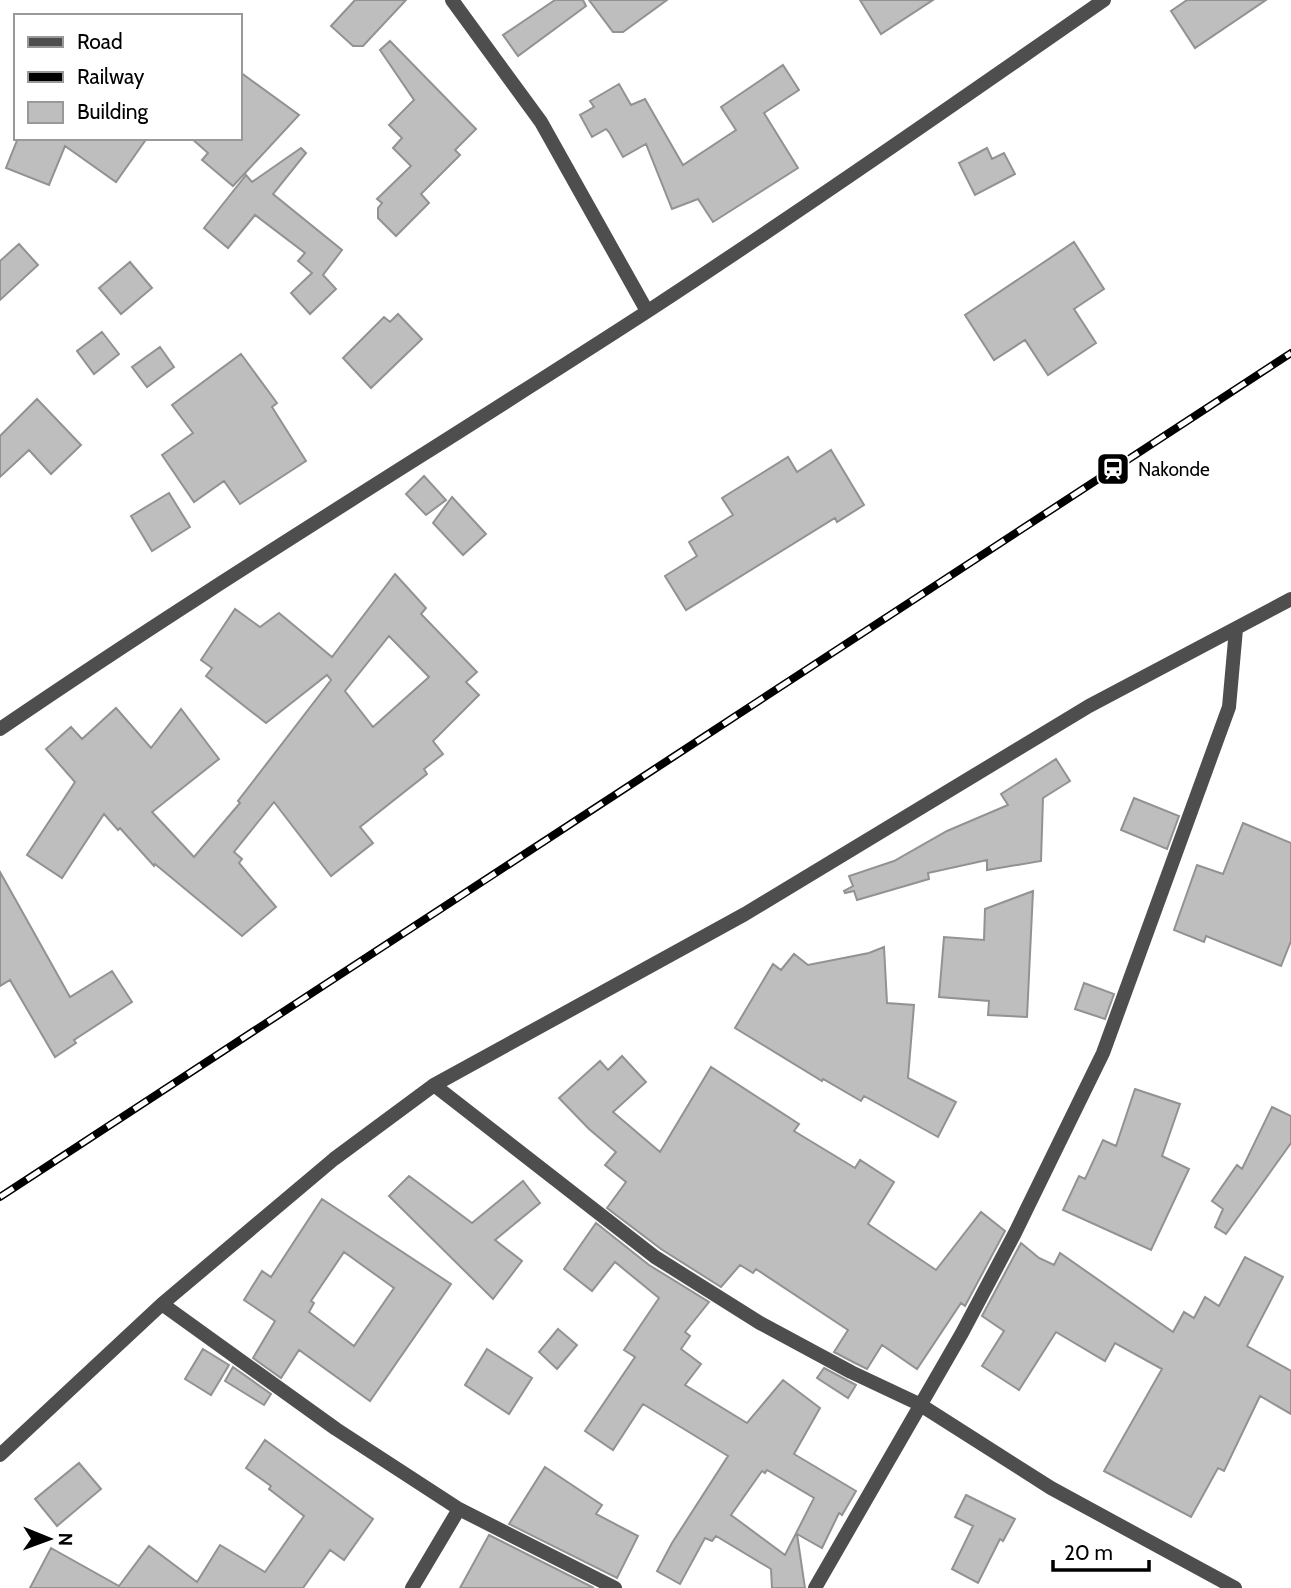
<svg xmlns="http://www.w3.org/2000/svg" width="1291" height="1588" viewBox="0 0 1291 1588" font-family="Cabin,sans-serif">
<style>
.building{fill:#bebebe;stroke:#929292;stroke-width:2;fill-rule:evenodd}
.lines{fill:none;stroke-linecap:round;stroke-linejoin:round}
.street{stroke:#4e4e4e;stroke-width:14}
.rail-casing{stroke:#000;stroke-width:8}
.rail{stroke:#fff;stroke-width:5;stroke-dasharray:16;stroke-linecap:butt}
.labels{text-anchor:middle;stroke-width:7;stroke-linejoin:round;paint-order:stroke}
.poi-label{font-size:19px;fill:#000;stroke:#fff;text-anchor:start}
</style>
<rect width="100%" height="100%" fill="#fff"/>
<path class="building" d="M 355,0 L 406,0 L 363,46 L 353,46 L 331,26 Z
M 555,0 L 583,0 L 586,6 L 518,56 L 503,35 Z
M 589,0 L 667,0 L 623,32 L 613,32 Z
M 860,0 L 933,0 L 881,34 Z
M 1187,0 L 1266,0 L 1195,48 L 1171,11 Z
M 390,41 L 476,129 L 455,150 L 460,155 L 421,194 L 429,203 L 396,236 L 378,218 L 378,208 L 382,203 L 377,199 L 411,166 L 393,148 L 402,138 L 389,125 L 414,100 L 380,50 Z
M 783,65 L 799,90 L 764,113 L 798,168 L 713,222 L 698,199 L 672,209 L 646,144 L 623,157 L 609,132 L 606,129 L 592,137 L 580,115 L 594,107 L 590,101 L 619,84 L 631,105 L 645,99 L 683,165 L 736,130 L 721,107 Z
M 240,72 L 299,115 L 233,186 L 202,160 L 208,153 L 191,138 L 240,138 Z
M 18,138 L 147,138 L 116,182 L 65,146 L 49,185 L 6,168 Z
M 301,148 L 306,153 L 273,194 L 342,250 L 323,275 L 336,289 L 310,314 L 291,293 L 312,273 L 298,261 L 305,253 L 255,215 L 228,248 L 204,228 L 246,175 L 252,182 Z
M 987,148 L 992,159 L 1004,153 L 1015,174 L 975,195 L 959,163 Z
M 1074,242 L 1104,289 L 1074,309 L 1096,343 L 1048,375 L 1025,340 L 994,360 L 965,315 Z
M 19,244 L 38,265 L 0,300 L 0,261 Z
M 130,262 L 152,288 L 121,314 L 99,288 Z
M 398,314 L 422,339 L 371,388 L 343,358 L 384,317 L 390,322 Z
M 102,332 L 119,354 L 94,374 L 77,351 Z
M 160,347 L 174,367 L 147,387 L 132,367 Z
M 241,354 L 277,403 L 272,407 L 306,461 L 240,504 L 224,481 L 194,502 L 162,455 L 193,433 L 172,405 Z
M 37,399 L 81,445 L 51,474 L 29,450 L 0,477 L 0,436 Z
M 831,450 L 864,505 L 837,522 L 835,518 L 686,610 L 665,576 L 697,556 L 689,542 L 733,515 L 722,498 L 788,457 L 797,472 Z
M 424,476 L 446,500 L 426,515 L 406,494 Z
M 169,493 L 190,527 L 152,551 L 131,516 Z
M 452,497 L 486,534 L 463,555 L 433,523 Z
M 395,574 L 426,608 L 421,614 L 477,672 L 466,682 L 479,695 L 433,741 L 443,754 L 424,769 L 427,774 L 360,827 L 373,843 L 331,876 L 274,802 L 234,852 L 242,859 L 239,863 L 276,907 L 242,936 L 155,864 L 154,866 L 120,828 L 118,830 L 104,814 L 62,878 L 27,855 L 75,782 L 46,749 L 71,727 L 82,739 L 116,708 L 151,748 L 181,709 L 219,759 L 152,812 L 194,857 L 240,803 L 238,801 L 331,680 L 327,675 L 266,723 L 206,676 L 212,668 L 201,660 L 235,609 L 260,627 L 279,613 L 332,657 ZM 389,636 L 429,677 L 373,727 L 345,691 Z
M 1056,759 L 1070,781 L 1043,798 L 1041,861 L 987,870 L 987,860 L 928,873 L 929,879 L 857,900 L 854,891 L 845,893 L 844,891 L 853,886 L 849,876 L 894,861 L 947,831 L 1008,805 L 1001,794 Z
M 1134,798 L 1179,816 L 1167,849 L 1121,830 Z
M 1243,823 L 1291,843 L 1291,941 L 1281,966 L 1206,936 L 1204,942 L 1174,930 L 1197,865 L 1223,874 Z
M 0,872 L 70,997 L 112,971 L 132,1002 L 74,1040 L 76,1043 L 55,1057 L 10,980 L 0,986 Z
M 1033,891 L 1027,1017 L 988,1015 L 989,1001 L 939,997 L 944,937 L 984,940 L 985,909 Z
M 884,947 L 887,1003 L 914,1005 L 908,1078 L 956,1102 L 938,1137 L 864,1096 L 861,1101 L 823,1079 L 822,1081 L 735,1028 L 773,964 L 781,970 L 794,954 L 808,965 L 869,953 Z
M 1084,983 L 1114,994 L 1105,1019 L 1075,1009 Z
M 622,1056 L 646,1082 L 613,1112 L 660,1152 L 711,1067 L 799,1124 L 794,1131 L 855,1168 L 860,1160 L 894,1182 L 868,1224 L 936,1270 L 981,1212 L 1005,1231 L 965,1306 L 961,1303 L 917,1369 L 882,1345 L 867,1369 L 855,1363 L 834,1352 L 848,1330 L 756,1269 L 753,1273 L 740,1265 L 721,1287 L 661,1249 L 607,1208 L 626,1182 L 605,1165 L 616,1152 L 589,1129 L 559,1098 L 600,1061 L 608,1070 Z
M 1135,1089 L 1180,1104 L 1162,1156 L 1189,1169 L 1151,1250 L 1063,1210 L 1079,1176 L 1085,1179 L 1103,1140 L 1116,1146 Z
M 1272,1107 L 1291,1116 L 1291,1143 L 1226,1234 L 1215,1227 L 1223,1209 L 1212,1201 L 1237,1165 L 1242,1169 Z
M 409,1176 L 472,1223 L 523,1181 L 540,1203 L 495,1240 L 522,1261 L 493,1299 L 389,1196 Z
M 322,1199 L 451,1284 L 370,1401 L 299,1350 L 281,1378 L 253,1358 L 275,1321 L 244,1300 L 262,1271 L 271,1277 ZM 344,1252 L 394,1288 L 354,1346 L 309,1312 L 314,1303 L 311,1301 Z
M 596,1223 L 649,1265 L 709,1302 L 685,1332 L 690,1336 L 681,1349 L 701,1364 L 685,1385 L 747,1423 L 783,1380 L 820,1408 L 794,1454 L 856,1491 L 842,1515 L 839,1513 L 822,1548 L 797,1534 L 805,1588 L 772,1588 L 771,1569 L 716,1536 L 712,1541 L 705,1538 L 680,1584 L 657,1571 L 672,1543 L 728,1456 L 643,1404 L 613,1450 L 585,1431 L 635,1357 L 624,1350 L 659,1298 L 615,1262 L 592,1291 L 564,1269 ZM 767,1470 L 814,1498 L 785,1555 L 731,1515 L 762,1471 L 765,1473 Z
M 1021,1243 L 1039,1258 L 1054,1265 L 1060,1253 L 1173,1332 L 1184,1312 L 1194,1318 L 1205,1297 L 1219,1306 L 1245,1257 L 1283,1277 L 1247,1346 L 1291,1371 L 1291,1414 L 1260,1396 L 1224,1471 L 1218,1468 L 1191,1517 L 1104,1471 L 1162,1369 L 1115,1343 L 1105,1361 L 1056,1332 L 1019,1390 L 982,1366 L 1004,1331 L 982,1316 Z
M 558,1329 L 577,1345 L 557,1369 L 539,1352 Z
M 203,1349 L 229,1365 L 211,1395 L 185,1379 Z
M 487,1349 L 532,1378 L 509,1414 L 465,1385 Z
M 233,1367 L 271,1394 L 264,1405 L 225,1381 Z
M 824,1368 L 856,1385 L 848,1398 L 817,1378 Z
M 265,1440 L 373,1519 L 344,1560 L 330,1550 L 303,1588 L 30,1588 L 51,1548 L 119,1586 L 149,1546 L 197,1582 L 220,1545 L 265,1572 L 304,1516 L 269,1489 L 271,1486 L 246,1468 Z
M 79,1463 L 101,1489 L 57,1526 L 35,1499 Z
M 545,1467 L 602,1505 L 596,1514 L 638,1536 L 617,1578 L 509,1524 Z
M 966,1495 L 1015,1519 L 1003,1541 L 1000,1539 L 978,1583 L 952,1569 L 973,1526 L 955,1517 Z
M 489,1535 L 594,1588 L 460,1588 Z"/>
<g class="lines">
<path class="street" d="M 452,0 L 541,122 L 647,311
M 0,729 C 212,584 432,451 648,311 C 802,210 953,105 1104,0
M 434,1085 L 655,1257 L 760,1323 L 851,1372 L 919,1404 L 1051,1488 L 1235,1588
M 162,1304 L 336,1429 L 459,1509 L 615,1588
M 0,1455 L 162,1304 L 334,1159 L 434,1085 L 745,914 L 1089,706 L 1291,599
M 412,1588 L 459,1509
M 815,1588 L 962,1333 L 1015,1233 L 1103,1053 L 1229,707 L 1236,629"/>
<defs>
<path id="rail" d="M 0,1197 L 1291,353"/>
</defs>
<use href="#rail" class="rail-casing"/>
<use href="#rail" class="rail"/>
</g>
<defs>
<symbol id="station-square" viewBox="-11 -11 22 22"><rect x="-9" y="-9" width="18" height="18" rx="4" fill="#000" stroke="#fff"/><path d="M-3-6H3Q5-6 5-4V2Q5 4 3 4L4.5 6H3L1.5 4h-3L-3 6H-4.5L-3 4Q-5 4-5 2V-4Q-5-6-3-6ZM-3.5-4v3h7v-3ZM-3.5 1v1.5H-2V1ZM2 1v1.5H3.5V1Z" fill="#fff"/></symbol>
</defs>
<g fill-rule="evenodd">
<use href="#station-square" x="1094" y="450" width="38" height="38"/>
</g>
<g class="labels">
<g class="poi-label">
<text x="1138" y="476">Nakonde</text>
</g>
</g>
<rect x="14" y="14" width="228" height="126" fill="#ffffff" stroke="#999999" stroke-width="2"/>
<rect x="28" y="37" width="35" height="10" fill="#4e4e4e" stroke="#999999" stroke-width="2"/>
<text x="77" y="49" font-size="21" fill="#000000">Road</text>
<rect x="28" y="72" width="35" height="10" fill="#000000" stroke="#999999" stroke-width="2"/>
<text x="77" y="84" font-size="21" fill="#000000">Railway</text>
<rect x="28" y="102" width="35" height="21" fill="#bebebe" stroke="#999999" stroke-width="2"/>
<text x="77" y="119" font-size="21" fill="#000000">Building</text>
<g transform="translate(49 1539) rotate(91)" stroke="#ffffff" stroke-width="5" paint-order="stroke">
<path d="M0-5L12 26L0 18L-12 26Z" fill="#000000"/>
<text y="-10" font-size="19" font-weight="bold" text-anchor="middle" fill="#000000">N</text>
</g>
<path d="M1053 1560v10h96v-10" fill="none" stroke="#000000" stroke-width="3.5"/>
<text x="1064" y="1560" font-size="21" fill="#000000" stroke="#ffffff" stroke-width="5" paint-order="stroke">20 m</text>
</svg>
